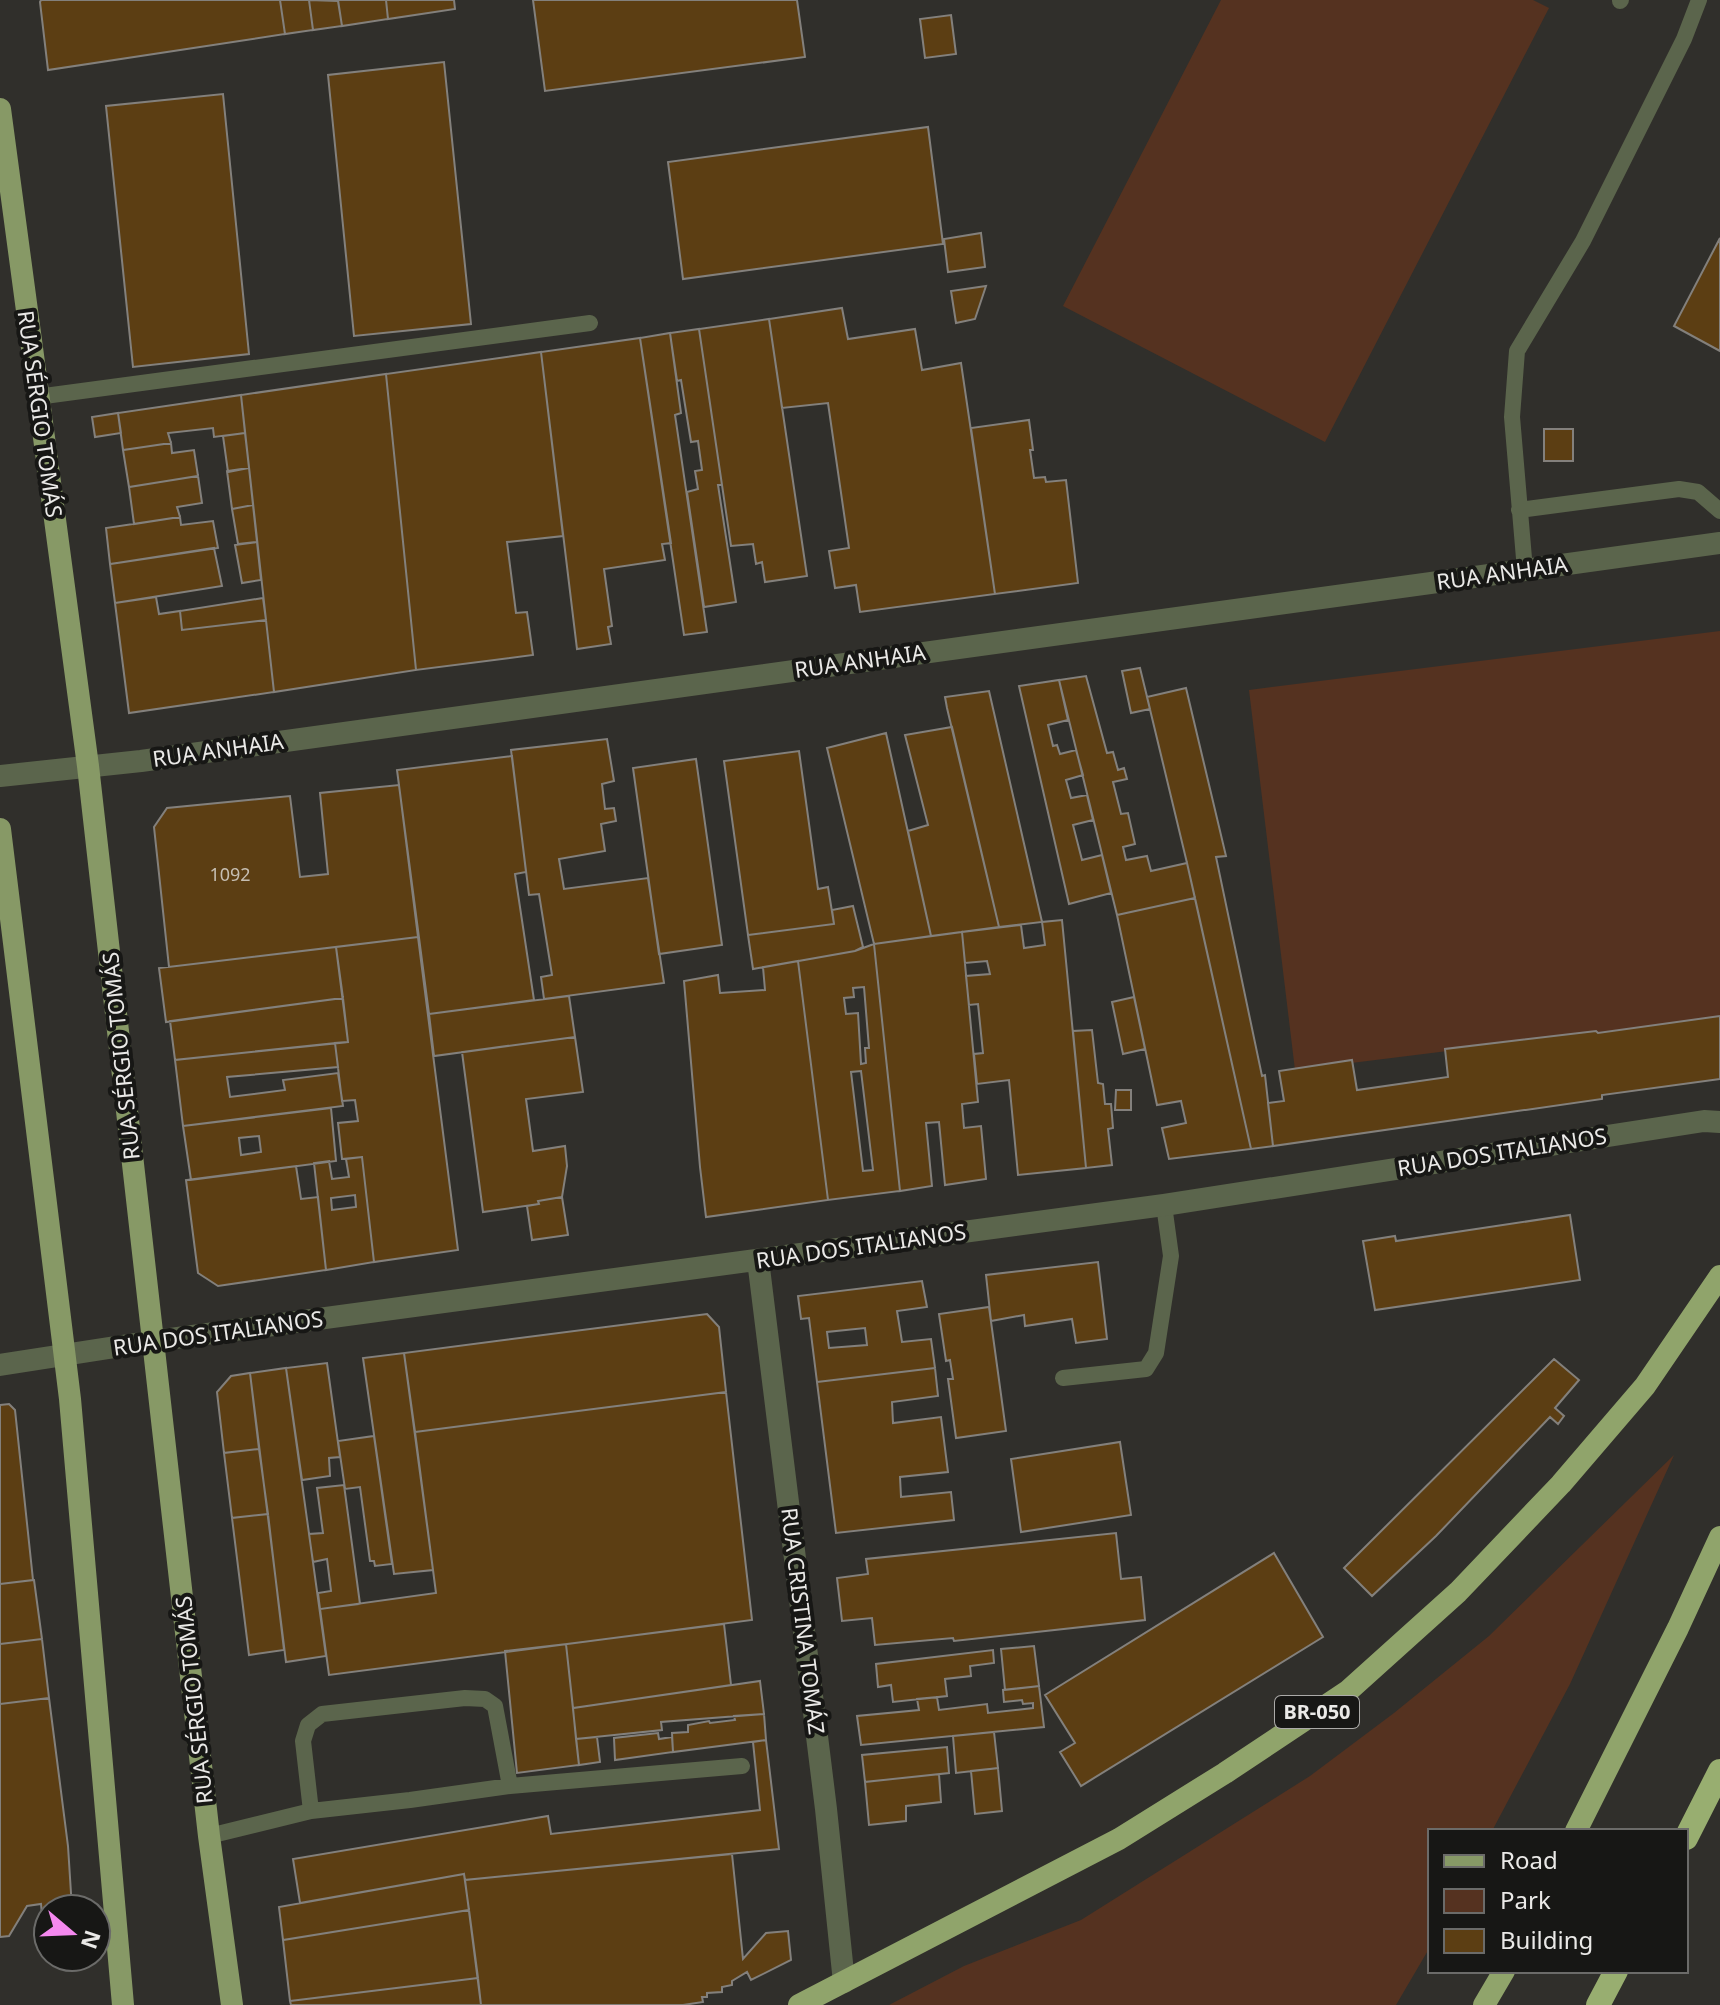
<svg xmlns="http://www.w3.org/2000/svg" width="1720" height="2005" viewBox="0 0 1720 2005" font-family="'Noto Sans',sans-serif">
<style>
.green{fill:#553220}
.building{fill:#5c3e13;stroke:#83807c;stroke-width:2;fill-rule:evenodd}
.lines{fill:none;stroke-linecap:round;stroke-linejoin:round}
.service{stroke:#5b654c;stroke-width:16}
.minor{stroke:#5b654c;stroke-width:22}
.primary{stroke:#879966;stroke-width:22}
.trunk{stroke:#90a46b;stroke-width:22}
.motorway{stroke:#98ae70;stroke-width:24}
.labels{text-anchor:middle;stroke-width:8;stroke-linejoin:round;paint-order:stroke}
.number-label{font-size:18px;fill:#c6beb2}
.shield{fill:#171715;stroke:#abaaa8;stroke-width:2}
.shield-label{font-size:20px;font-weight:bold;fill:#eae9e7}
.street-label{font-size:22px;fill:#eae9e7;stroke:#171715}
</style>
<rect width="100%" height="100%" fill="#302f2b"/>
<path class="green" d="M 1221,0 L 1533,0 L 1549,8 L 1325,442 L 1063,306 Z
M 1720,631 L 1720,1017 L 1295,1070 L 1249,690 Z
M 1674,1455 L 1570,1684 L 1492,1831 L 1430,1831 L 1430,1947 L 1396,2005 L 889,2005 L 964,1966 L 1081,1920 L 1310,1776 L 1394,1713 L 1489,1636 Z"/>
<path class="building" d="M 41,0 L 280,0 L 285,34 L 48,70 L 40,2 Z
M 280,0 L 309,0 L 313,30 L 285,34 Z
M 309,0 L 338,1 L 342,26 L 313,30 Z
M 338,0 L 386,0 L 388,19 L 342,26 Z
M 386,0 L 454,0 L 455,9 L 388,19 Z
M 533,0 L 797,0 L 805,57 L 545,91 Z
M 951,15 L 956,54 L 925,58 L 920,19 Z
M 444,62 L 471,324 L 354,336 L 328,75 Z
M 223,94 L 249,354 L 133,367 L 106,106 Z
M 928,127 L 943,244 L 683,279 L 668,162 Z
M 981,233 L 985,267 L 948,272 L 944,239 Z
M 1720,238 L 1720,351 L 1674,326 Z
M 986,286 L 975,319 L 956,323 L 951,291 Z
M 842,308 L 848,339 L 915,329 L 922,370 L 961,363 L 995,594 L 860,612 L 856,585 L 835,588 L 829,551 L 849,548 L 828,403 L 782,408 L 769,319 Z
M 769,319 L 807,576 L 765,582 L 762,562 L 756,564 L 753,544 L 731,546 L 699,329 Z
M 699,329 L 722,485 L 718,485 L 736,602 L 704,607 L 687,492 L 698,489 L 695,471 L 702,470 L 698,441 L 691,442 L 681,380 L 677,381 L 670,333 Z
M 670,333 L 681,413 L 675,415 L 707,632 L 684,635 L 640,338 Z
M 640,338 L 671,543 L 662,544 L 665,560 L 604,569 L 612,626 L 608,627 L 611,644 L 577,649 L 541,352 Z
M 541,352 L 563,536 L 507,542 L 516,613 L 527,612 L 533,655 L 416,670 L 386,374 Z
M 386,374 L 416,670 L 274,692 L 241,395 Z
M 241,395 L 245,433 L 214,437 L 213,428 L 168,433 L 171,443 L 123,450 L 118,413 Z
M 118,413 L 121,433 L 95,437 L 92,417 Z
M 1029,420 L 1033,450 L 1030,450 L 1034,478 L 1045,477 L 1046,482 L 1066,480 L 1078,583 L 995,594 L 971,428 Z
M 1544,429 L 1573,429 L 1573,461 L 1544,461 Z
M 245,433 L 249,468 L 228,472 L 223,436 Z
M 171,443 L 172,453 L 194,450 L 198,476 L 129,487 L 123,450 Z
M 249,468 L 253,505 L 232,509 L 227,471 Z
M 198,476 L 202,503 L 177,507 L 180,517 L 134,524 L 129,487 Z
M 253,505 L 257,542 L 238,544 L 232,509 Z
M 180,517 L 181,525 L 213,521 L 218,548 L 110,564 L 106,528 Z
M 257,542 L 261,580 L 242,583 L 235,545 Z
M 214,548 L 222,586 L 115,603 L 110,564 Z
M 156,597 L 159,614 L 180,611 L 182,630 L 266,620 L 274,692 L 129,713 L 115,603 Z
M 263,598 L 266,620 L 182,630 L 180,611 Z
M 1140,668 L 1150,709 L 1131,713 L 1122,671 Z
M 1086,676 L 1107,753 L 1113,752 L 1118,770 L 1124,768 L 1127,779 L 1113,782 L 1121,814 L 1128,813 L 1135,844 L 1123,847 L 1126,860 L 1147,856 L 1151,871 L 1187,863 L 1195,898 L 1117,915 L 1059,680 Z
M 1059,680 L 1068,720 L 1048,725 L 1053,746 L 1057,745 L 1060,754 L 1076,750 L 1083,775 L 1066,780 L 1071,798 L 1087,795 L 1093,820 L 1073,825 L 1082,860 L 1102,855 L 1111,893 L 1069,904 L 1019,686 Z
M 1186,688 L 1226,856 L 1216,857 L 1262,1076 L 1265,1075 L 1273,1146 L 1251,1149 L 1187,863 L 1147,697 Z
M 989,691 L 1042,922 L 999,927 L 947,708 L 945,697 Z
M 952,727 L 999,927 L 931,936 L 908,831 L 928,825 L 905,735 Z
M 886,733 L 931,936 L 874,944 L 827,748 Z
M 607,739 L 614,781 L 602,784 L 605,809 L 614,808 L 616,821 L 601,824 L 605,851 L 559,859 L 564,889 L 648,878 L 664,983 L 544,999 L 541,977 L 552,975 L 539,894 L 529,895 L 511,750 Z
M 799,751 L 818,889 L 828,887 L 834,924 L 748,935 L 724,761 Z
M 512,756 L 526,872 L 515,874 L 534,1000 L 429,1014 L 397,770 Z
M 696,759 L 722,945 L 659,954 L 633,768 Z
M 399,785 L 418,937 L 169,967 L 154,827 L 167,808 L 290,796 L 300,877 L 328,874 L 320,793 Z
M 1195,898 L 1251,1149 L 1169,1159 L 1162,1128 L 1186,1123 L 1181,1101 L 1157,1105 L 1117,915 Z
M 853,906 L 863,947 L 855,951 L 753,969 L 748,935 L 834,924 L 832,910 Z
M 1062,920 L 1086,1168 L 1018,1175 L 1009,1080 L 977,1084 L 974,1054 L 983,1053 L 978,1004 L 969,1005 L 966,976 L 990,974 L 987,961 L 965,963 L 962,932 L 1021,925 L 1024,948 L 1045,945 L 1042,922 Z
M 962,932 L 978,1102 L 962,1104 L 964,1128 L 981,1126 L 986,1179 L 945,1185 L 939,1122 L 926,1123 L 932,1186 L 900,1191 L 874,944 Z
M 418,937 L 458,1250 L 374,1262 L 362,1157 L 342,1159 L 338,1123 L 358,1121 L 355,1100 L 342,1101 L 339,1076 L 335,1043 L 348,1042 L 336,947 Z
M 874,944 L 900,1191 L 828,1200 L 798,961 L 855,951 ZM 864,987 L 869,1048 L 865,1048 L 866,1063 L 861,1064 L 858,1013 L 846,1014 L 844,998 L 854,997 L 853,988 ZM 861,1071 L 873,1170 L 863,1171 L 851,1072 Z
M 336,947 L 343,998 L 166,1022 L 159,968 Z
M 798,961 L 828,1200 L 706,1217 L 700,1167 L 684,981 L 718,975 L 720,993 L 765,990 L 763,967 Z
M 569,996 L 575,1037 L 434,1056 L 429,1014 Z
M 1134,997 L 1145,1049 L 1123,1054 L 1112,1002 Z
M 343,998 L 348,1042 L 175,1060 L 170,1021 Z
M 1720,1016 L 1720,1079 L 1602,1095 L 1602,1099 L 1273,1146 L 1268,1103 L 1284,1101 L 1279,1071 L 1352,1060 L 1357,1090 L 1448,1077 L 1445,1049 L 1596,1031 L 1598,1033 Z
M 1092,1030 L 1098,1083 L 1103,1084 L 1105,1104 L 1111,1104 L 1113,1128 L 1108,1129 L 1112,1165 L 1086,1168 L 1073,1031 Z
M 575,1037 L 583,1092 L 526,1099 L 533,1151 L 565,1146 L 567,1166 L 562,1197 L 538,1201 L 539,1204 L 483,1212 L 462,1052 Z
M 335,1043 L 338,1067 L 227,1077 L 230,1097 L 285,1090 L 283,1080 L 338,1073 L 343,1106 L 183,1126 L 175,1060 Z
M 1116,1090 L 1131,1090 L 1131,1110 L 1115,1110 Z
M 331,1108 L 336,1161 L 191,1180 L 183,1126 ZM 259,1136 L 261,1152 L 241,1155 L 239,1138 Z
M 362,1157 L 374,1262 L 326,1270 L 314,1163 L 329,1161 L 332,1179 L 349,1177 L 346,1159 ZM 355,1195 L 356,1207 L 332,1210 L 331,1198 Z
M 296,1166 L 301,1199 L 318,1197 L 326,1270 L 218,1286 L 198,1273 L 186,1180 Z
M 562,1197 L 568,1235 L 532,1240 L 527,1206 L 539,1204 L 538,1201 Z
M 1570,1215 L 1580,1280 L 1375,1310 L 1363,1241 L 1395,1236 L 1396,1241 Z
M 1098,1262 L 1107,1339 L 1076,1343 L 1072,1319 L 1025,1326 L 1024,1315 L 991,1321 L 986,1275 Z
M 922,1281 L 927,1307 L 897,1311 L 902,1342 L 931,1339 L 935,1368 L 817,1382 L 809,1318 L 801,1319 L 798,1296 ZM 865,1328 L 867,1345 L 829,1348 L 827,1332 Z
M 989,1307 L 1006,1431 L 956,1438 L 948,1379 L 953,1379 L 950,1360 L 946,1361 L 939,1314 Z
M 707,1314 L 719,1327 L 726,1392 L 415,1432 L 404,1353 Z
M 404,1353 L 433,1570 L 394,1574 L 363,1358 Z
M 1554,1359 L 1579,1380 L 1555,1408 L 1564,1416 L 1558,1424 L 1550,1417 L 1436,1536 L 1372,1596 L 1344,1568 Z
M 327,1363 L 340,1457 L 329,1458 L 330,1476 L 302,1480 L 286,1368 Z
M 286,1368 L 326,1656 L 286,1662 L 250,1373 Z
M 935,1368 L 938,1396 L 892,1402 L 893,1423 L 941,1417 L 948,1472 L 900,1477 L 901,1497 L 951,1492 L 954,1520 L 836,1533 L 817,1382 Z
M 250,1373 L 259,1449 L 224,1453 L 217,1392 L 231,1376 Z
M 726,1392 L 752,1620 L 329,1675 L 320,1609 L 436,1593 L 415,1432 Z
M 9,1404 L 15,1410 L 33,1580 L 0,1584 L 0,1405 Z
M 374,1436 L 392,1564 L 375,1566 L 374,1561 L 370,1561 L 360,1487 L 345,1489 L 338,1441 Z
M 1120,1442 L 1131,1515 L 1021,1532 L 1011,1459 Z
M 259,1449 L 268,1514 L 232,1518 L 224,1453 Z
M 344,1485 L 360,1604 L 320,1609 L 318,1593 L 331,1591 L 327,1559 L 313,1562 L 309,1534 L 323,1533 L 317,1488 Z
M 268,1514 L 284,1650 L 249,1655 L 232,1518 Z
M 1116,1533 L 1121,1579 L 1141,1577 L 1145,1620 L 954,1641 L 953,1638 L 875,1645 L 872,1618 L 842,1621 L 837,1578 L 868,1574 L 866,1559 Z
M 1274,1553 L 1323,1637 L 1081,1786 L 1060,1752 L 1075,1743 L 1045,1695 Z
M 34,1580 L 42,1639 L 0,1644 L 0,1584 Z
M 724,1624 L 731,1685 L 573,1708 L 566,1644 Z
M 42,1639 L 49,1698 L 0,1704 L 0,1644 Z
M 566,1644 L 579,1765 L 517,1773 L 505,1651 Z
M 1034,1646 L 1039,1686 L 1005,1690 L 1001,1649 Z
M 993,1650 L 994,1663 L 970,1666 L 971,1676 L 945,1679 L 947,1696 L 893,1702 L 891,1685 L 878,1687 L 876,1664 Z
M 760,1681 L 764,1714 L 661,1722 L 662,1730 L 576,1739 L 573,1708 Z
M 1039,1686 L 1044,1727 L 861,1745 L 857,1716 L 919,1710 L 917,1699 L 937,1697 L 939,1710 L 987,1704 L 988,1713 L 1033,1708 L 1033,1703 L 1023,1704 L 1022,1700 L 1004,1702 L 1003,1690 Z
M 49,1698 L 68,1846 L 72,1909 L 48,1909 L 48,1915 L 42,1915 L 41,1904 L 27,1906 L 9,1936 L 0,1937 L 0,1704 Z
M 764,1714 L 766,1740 L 673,1752 L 672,1733 L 688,1732 L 688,1725 L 709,1721 L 710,1723 L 735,1720 L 734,1716 Z
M 994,1732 L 998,1768 L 956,1773 L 953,1736 Z
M 658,1733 L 659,1739 L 672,1737 L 673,1752 L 615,1760 L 614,1738 Z
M 597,1737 L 600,1762 L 579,1765 L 576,1739 Z
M 766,1740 L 779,1849 L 465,1880 L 464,1874 L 300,1903 L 293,1859 L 548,1816 L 551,1834 L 760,1810 L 753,1742 Z
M 947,1747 L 949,1773 L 865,1782 L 862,1755 Z
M 998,1768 L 1002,1811 L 975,1814 L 971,1771 Z
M 939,1774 L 941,1802 L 906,1806 L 906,1821 L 869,1825 L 865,1782 Z
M 732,1854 L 743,1959 L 766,1933 L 788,1931 L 791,1960 L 751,1980 L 747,1972 L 732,1981 L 732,1985 L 722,1987 L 722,1992 L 707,1993 L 707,1997 L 702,1997 L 703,2002 L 683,2005 L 481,2005 L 465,1880 Z
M 464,1874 L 469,1910 L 283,1940 L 279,1907 Z
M 469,1910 L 478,1978 L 290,2001 L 283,1940 Z
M 478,1978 L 481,2005 L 291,2005 L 290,2001 Z"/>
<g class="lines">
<path class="service" d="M 1620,1 L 1621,0
M 37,397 L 590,323
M 1519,510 L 1679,489 L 1698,492 L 1720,511
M 1525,570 L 1512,417 L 1517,351 L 1583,241 L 1684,39 L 1699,0
M 1063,1378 L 1146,1369 L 1156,1353 L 1171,1256 L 1164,1205
M 311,1811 L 303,1741 L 308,1725 L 322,1714 L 465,1698 L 485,1699 L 495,1706 L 510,1786
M 209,1836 L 311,1811 L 410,1800 L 510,1786 L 742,1766"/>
<path class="minor" d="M 0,776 L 141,761 L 1720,543
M 758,1260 L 826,1809 L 844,1982
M 0,1365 L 154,1341 L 1164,1205 L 1704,1121 L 1720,1122"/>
<path class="primary" d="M 0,109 L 88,766 L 209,1836 L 232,2005
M 0,829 L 70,1399 L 123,2005"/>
<path class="trunk" d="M 1576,1831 L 1678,1628 L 1720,1537
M 799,2005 L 1119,1839 L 1225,1773 L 1348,1691 L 1458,1592 L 1561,1484 L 1645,1386 L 1720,1276
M 1484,2005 L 1504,1971"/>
<path class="motorway" d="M 1686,1838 L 1720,1771
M 1598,2005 L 1616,1971"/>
</g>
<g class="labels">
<g class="number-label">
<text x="230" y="881">1092</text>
</g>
<rect class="shield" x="1275" y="1696" width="84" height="32" rx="6"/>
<g class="shield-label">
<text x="1317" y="1719">BR-050</text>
</g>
<g class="street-label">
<text transform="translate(40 414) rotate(82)" y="8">RUA SÉRGIO TOMÁS</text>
<text transform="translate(1502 573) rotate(-8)" y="8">RUA ANHAIA</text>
<text transform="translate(860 661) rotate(-8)" y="8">RUA ANHAIA</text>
<text transform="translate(218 750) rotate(-8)" y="8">RUA ANHAIA</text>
<text transform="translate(121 1056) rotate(-96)" y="8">RUA SÉRGIO TOMÁS</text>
<text transform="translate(1502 1152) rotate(-9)" y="8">RUA DOS ITALIANOS</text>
<text transform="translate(861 1246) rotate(-8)" y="8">RUA DOS ITALIANOS</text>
<text transform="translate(218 1333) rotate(-8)" y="8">RUA DOS ITALIANOS</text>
<text transform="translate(803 1621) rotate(83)" y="8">RUA CRISTINA TOMÁZ</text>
<text transform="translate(194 1700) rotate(-96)" y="8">RUA SÉRGIO TOMÁS</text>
</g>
</g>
<rect x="1428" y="1829" width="260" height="144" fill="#171715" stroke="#6b6b69" stroke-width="2"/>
<rect x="1444" y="1855" width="40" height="12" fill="#879966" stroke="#6b6b69" stroke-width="2"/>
<text x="1500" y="1869" font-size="24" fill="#eae9e7">Road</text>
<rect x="1444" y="1889" width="40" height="24" fill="#553220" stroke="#6b6b69" stroke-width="2"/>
<text x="1500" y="1909" font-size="24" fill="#eae9e7">Park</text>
<rect x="1444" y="1929" width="40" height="24" fill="#5c3e13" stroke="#6b6b69" stroke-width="2"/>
<text x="1500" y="1949" font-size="24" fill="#eae9e7">Building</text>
<g transform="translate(72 1933) rotate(109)"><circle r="38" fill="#171715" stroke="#6b6b69" stroke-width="2"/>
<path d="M0-6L14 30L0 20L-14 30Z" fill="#f589ef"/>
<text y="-12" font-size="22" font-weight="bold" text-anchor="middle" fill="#eae9e7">N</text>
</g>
</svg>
